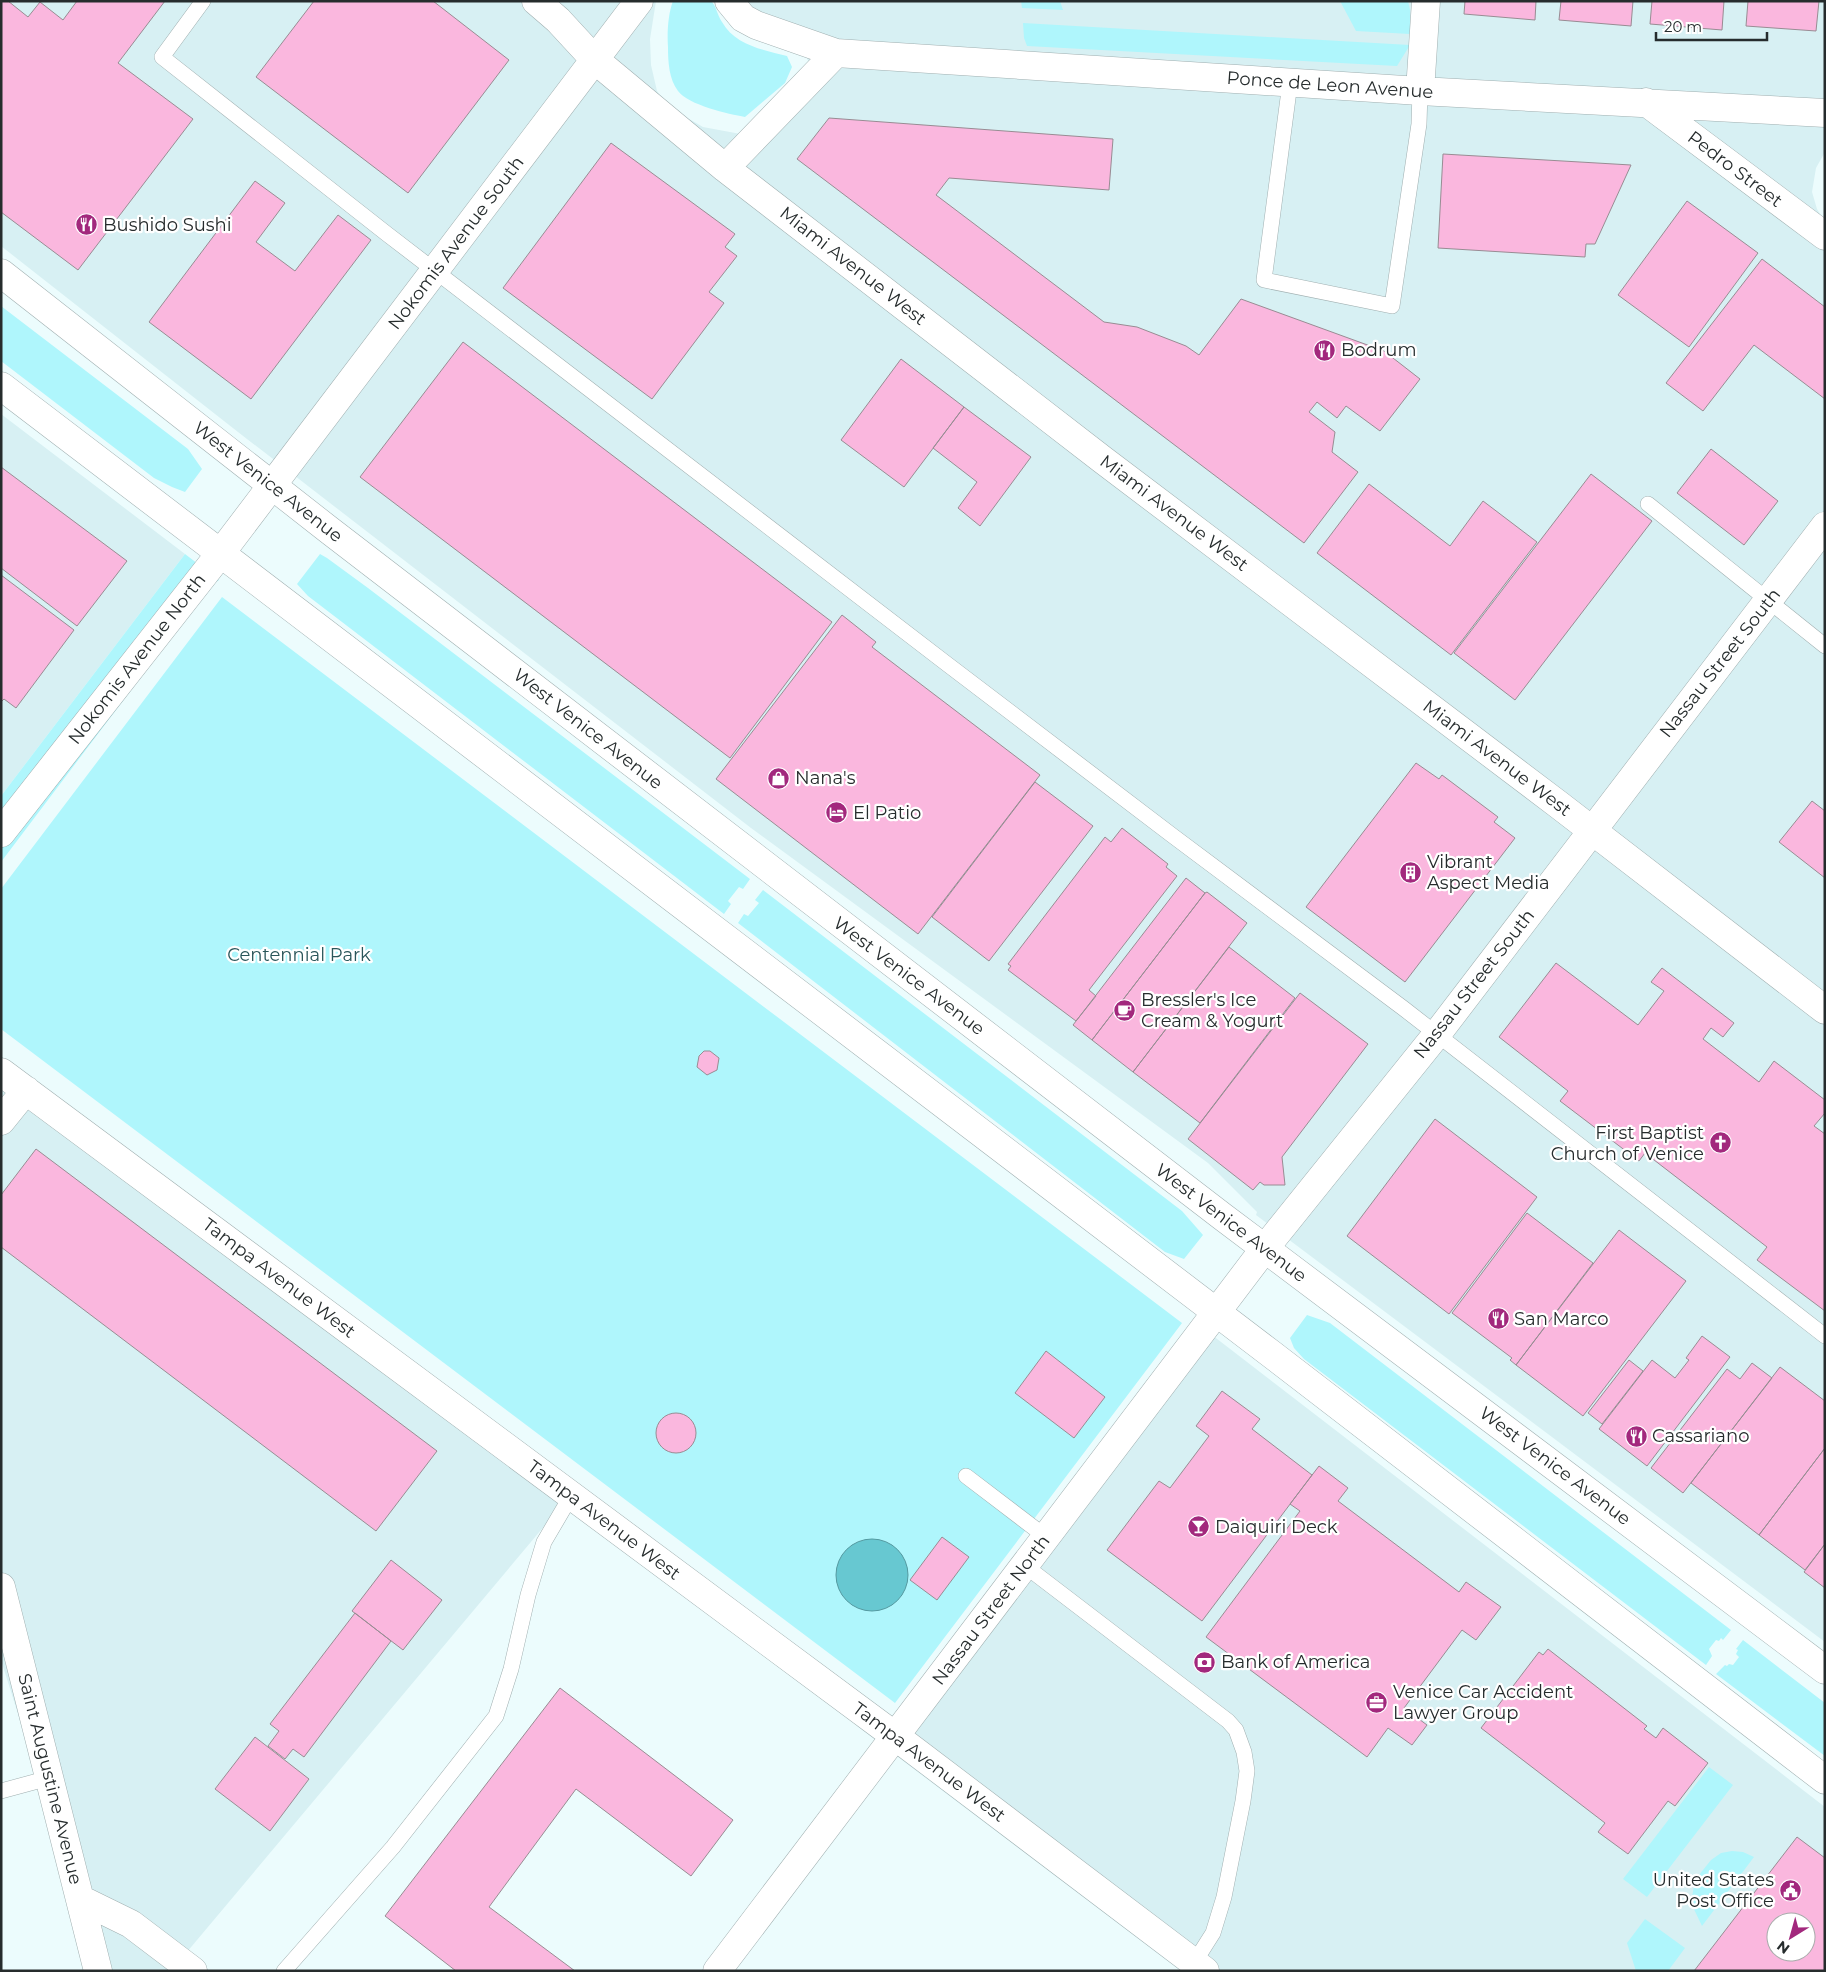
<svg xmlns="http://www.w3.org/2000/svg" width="1826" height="1972" viewBox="0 0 1826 1972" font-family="Montserrat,sans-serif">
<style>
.built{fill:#d7f0f3;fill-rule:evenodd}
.green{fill:#aff6fc}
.water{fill:#67c8d1;stroke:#5499a0}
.building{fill:#fab7de;stroke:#988c93;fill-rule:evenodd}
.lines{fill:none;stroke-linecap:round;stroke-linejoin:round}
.service-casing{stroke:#a0afb0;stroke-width:16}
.minor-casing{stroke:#a0afb0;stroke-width:29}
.tertiary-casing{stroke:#a0afb0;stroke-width:29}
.service{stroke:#fff;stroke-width:15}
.minor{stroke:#fff;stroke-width:28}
.tertiary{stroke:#fff;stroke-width:28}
.labels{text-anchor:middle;stroke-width:4.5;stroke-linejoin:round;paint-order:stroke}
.street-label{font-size:18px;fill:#262c2d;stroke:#fff}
.poi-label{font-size:18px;fill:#262c2d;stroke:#fff;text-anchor:start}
.park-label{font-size:18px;fill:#2a565a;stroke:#fff}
</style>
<rect width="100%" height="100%" fill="#ecfcfd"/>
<path class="built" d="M 1,1 L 656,1 L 650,39 L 651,65 L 657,91 L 667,106 L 703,127 L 746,135 L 809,63 L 802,47 L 732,1 L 1825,1 L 1825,152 L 1816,168 L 1812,192 L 1817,209 L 1825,222 L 1825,1642 L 1256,1215 L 1257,1212 L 1208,1163 L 751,828 L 238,432 L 1,246 Z
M 1,414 L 185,554 L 1,796 Z
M 1,1056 L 567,1499 L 171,1971 L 99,1971 L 1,1660 Z
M 1199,1325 L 1825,1807 L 1825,1971 L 1181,1971 L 857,1726 L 871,1709 L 898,1720 ZM 1776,1922 L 1806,1922 L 1806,1952 L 1776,1952 Z"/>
<path class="green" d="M 673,1 L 711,1 C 717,7 717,15 722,22 C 735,45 763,50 787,56 L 792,67 L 785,83 L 745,117 C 729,114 688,105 678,91 C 669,79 668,62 668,47 C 667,33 668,14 673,1 Z
M 1021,1 L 1060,1 L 1063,10 L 1022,8 Z
M 1340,1 L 1408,1 L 1410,10 L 1410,34 L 1356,31 Z
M 1023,23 L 1410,45 L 1397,66 L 1027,46 L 1024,38 Z
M 1,306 L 188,449 L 202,469 L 185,492 L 172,487 L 154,478 L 1,361 Z
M 185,554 L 219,580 L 209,587 L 1,862 L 1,796 Z
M 320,554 L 327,558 L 368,588 L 750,879 L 743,889 L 739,887 L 728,901 L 731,904 L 724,914 L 308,596 L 297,584 Z
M 222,597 L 1182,1323 L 895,1703 L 1,1029 L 1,889 Z
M 763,890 L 1182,1211 L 1203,1235 L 1184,1259 L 1165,1252 L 738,923 L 744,914 L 748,916 L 759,903 L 755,900 Z
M 1307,1315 L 1330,1323 L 1731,1630 L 1723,1640 L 1721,1638 L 1719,1641 L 1716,1640 L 1709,1649 L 1712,1656 L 1706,1665 L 1304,1359 L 1294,1348 L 1290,1338 Z
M 1743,1640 L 1825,1703 L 1825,1756 L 1716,1674 L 1725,1665 L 1727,1666 L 1729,1664 L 1733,1665 L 1739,1657 L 1736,1654 L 1738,1650 L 1736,1649 Z
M 1709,1767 L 1733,1785 L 1647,1897 L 1623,1879 Z
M 1732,1851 L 1743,1852 L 1754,1857 L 1702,1926 L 1691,1903 L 1695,1880 L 1711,1860 L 1721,1853 Z
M 1645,1919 L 1685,1948 L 1668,1971 L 1636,1971 L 1627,1943 Z"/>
<path class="water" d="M836 1575a36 36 0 1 1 72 0a36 36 0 1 1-72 0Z"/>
<path class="building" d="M 1,1 L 8,1 L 28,17 L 40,2 L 63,20 L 77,1 L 165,1 L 118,63 L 193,119 L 78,270 L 1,212 Z
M 314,1 L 433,1 L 509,60 L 408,193 L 256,77 Z
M 1465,1 L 1536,1 L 1535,20 L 1464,14 Z
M 1561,1 L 1633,1 L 1631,26 L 1559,20 Z
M 1652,1 L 1724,1 L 1722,30 L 1650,24 Z
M 1748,1 L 1819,1 L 1816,31 L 1746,26 Z
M 829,118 L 1113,139 L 1109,190 L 949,178 L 936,195 L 1104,322 L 1137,327 L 1186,346 L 1199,355 L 1241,299 L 1384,351 L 1420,379 L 1380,431 L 1346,406 L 1337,418 L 1317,402 L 1309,412 L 1335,432 L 1332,452 L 1358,472 L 1304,543 L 797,159 Z
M 611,143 L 735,234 L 725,247 L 737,256 L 709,292 L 724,303 L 652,399 L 503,288 Z
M 1443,154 L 1631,165 L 1595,244 L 1586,244 L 1585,257 L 1438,248 Z
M 255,181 L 285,203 L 256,242 L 295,271 L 338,215 L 371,240 L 251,399 L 149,322 Z
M 1687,201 L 1758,253 L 1689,347 L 1618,295 Z
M 1762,259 L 1825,307 L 1825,399 L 1754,345 L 1703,411 L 1666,383 Z
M 463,342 L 832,622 L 730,758 L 360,477 Z
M 901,359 L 964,407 L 904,487 L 841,440 Z
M 964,407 L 1031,457 L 980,526 L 958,508 L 977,482 L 933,448 Z
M 1711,449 L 1778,501 L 1744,545 L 1677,493 Z
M 1,467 L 127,561 L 77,626 L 1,568 Z
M 1591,474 L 1652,521 L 1515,700 L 1454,653 Z
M 1369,484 L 1450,546 L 1483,501 L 1537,542 L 1451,655 L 1317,553 Z
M 1,575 L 74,630 L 16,708 L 4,699 L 1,702 Z
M 842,615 L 876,642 L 872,647 L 1040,775 L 918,934 L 716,779 Z
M 1416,763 L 1439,779 L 1442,775 L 1498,817 L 1494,822 L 1515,838 L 1405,982 L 1306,907 Z
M 1035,782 L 1093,826 L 989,961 L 932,917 Z
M 1812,801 L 1825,811 L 1825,878 L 1779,842 Z
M 1122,828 L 1168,864 L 1166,867 L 1177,876 L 1089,990 L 1096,996 L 1076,1021 L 1008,970 L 1011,966 L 1008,964 L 1105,837 L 1111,842 Z
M 1186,878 L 1205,893 L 1092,1040 L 1073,1025 Z
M 1207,892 L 1247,923 L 1133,1072 L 1092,1040 L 1205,893 Z
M 1229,947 L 1295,998 L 1200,1123 L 1133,1072 Z
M 1556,963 L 1638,1025 L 1664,991 L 1651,982 L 1662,968 L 1734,1023 L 1723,1037 L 1711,1028 L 1703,1039 L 1759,1082 L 1774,1061 L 1825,1100 L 1825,1113 L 1814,1126 L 1825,1134 L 1825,1311 L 1757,1260 L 1767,1247 L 1645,1153 L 1639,1161 L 1560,1101 L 1568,1091 L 1499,1037 Z
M 1300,993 L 1368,1044 L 1282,1157 L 1285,1185 L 1264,1185 L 1260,1182 L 1253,1190 L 1188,1139 Z
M 704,1051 L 710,1051 L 719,1058 L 717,1070 L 707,1075 L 697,1067 L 699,1056 Z
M 1435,1119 L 1537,1197 L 1449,1314 L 1347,1236 Z
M 36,1149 L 437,1451 L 376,1531 L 1,1247 L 1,1195 Z
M 1527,1213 L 1593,1263 L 1516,1365 L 1510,1360 L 1512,1358 L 1452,1313 Z
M 1619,1230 L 1686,1281 L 1583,1416 L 1516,1365 Z
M 1702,1336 L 1730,1357 L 1647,1466 L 1599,1429 L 1652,1360 L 1675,1378 L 1689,1360 L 1686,1358 Z
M 1046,1351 L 1105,1397 L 1074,1438 L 1015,1393 Z
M 1629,1360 L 1643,1371 L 1602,1424 L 1588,1413 Z
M 1752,1363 L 1772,1378 L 1683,1493 L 1651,1468 L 1727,1369 L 1740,1379 Z
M 1780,1367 L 1825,1401 L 1825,1448 L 1759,1535 L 1691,1483 Z
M 1222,1391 L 1260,1419 L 1252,1429 L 1312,1475 L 1202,1621 L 1107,1550 L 1159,1481 L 1170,1488 L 1209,1436 L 1196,1426 Z
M656 1433a20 20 0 1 1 40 0a20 20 0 1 1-40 0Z
M 1825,1448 L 1825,1544 L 1805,1570 L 1759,1535 Z
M 1319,1466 L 1348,1488 L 1338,1501 L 1459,1592 L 1466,1582 L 1501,1607 L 1476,1640 L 1462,1630 L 1404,1708 L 1427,1725 L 1412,1745 L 1388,1728 L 1367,1757 L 1206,1637 L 1300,1511 L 1290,1504 Z
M 942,1537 L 969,1557 L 937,1600 L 910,1580 Z
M 1825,1544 L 1825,1588 L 1804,1572 Z
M 391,1560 L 442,1600 L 403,1650 L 352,1611 Z
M 355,1613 L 391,1641 L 304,1757 L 293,1749 L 285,1759 L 268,1746 L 279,1731 L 270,1724 Z
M 1548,1649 L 1647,1726 L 1644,1729 L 1656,1738 L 1663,1728 L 1708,1763 L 1675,1806 L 1668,1801 L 1628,1854 L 1598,1832 L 1605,1823 L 1481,1728 L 1539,1652 L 1543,1655 Z
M 560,1688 L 733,1820 L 691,1876 L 576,1789 L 489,1907 L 575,1971 L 456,1971 L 385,1916 Z
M 255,1737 L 309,1779 L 270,1831 L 215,1789 Z
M 1797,1837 L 1825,1858 L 1825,1971 L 1694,1971 ZM 1776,1922 L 1806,1922 L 1806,1952 L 1776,1952 Z"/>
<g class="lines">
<defs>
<path id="service" d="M 203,1 L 162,57 L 387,234 L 947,664 L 1173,836 L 1403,1008 L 1825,1336
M 1290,83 L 1264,280 L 1392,306 L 1419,124 L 1420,91
M 1648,504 L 1825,646
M 966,1476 L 1046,1537
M 1024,1565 L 1228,1721 L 1236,1730 L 1244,1752 L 1247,1771 L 1243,1801 L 1224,1897 L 1213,1933 L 1194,1963
M 1,1791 L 49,1778
M 284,1971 L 393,1847 L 496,1716 L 511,1669 L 528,1595 L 544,1542 L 571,1496"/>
<path id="minor" d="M 536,1 L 558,20 L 594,59 L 725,168 L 1103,460 L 1559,805 L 1825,1010
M 729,1 L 743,18 L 756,25 L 836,53
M 1420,91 L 1426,1
M 1646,102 L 1825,236
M 725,168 L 836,53 L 1420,91 L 1825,113
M 1,833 L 220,554 L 639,1
M 1,1072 L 895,1736 L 1205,1971
M 1,1121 L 26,1090
M 1,1587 L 98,1971
M 80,1899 L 131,1924 L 193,1971
M 717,1971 L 1265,1248 L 1437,1034 L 1825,526"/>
<path id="tertiary" d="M 1,273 L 329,530 L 1223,1217 L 1825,1670
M 1,386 L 1270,1353 L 1825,1780"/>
</defs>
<use href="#service" class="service-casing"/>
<use href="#minor" class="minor-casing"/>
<use href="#tertiary" class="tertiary-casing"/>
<use href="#service" class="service"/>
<use href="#minor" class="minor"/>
<use href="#tertiary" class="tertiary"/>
</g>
<defs>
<symbol id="restaurant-disc" viewBox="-11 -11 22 22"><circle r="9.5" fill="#a2287d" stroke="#fff"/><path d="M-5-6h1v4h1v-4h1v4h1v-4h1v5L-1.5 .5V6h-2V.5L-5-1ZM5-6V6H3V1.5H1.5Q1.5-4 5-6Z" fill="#fff"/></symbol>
<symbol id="shop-disc" viewBox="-11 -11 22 22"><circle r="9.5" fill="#a2287d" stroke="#fff"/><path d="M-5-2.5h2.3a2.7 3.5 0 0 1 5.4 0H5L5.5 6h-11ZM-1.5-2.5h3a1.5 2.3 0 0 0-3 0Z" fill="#fff"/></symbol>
<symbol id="hotel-disc" viewBox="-11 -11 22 22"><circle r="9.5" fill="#a2287d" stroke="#fff"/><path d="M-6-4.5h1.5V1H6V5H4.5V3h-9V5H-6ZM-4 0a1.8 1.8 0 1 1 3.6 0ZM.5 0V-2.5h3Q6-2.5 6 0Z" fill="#fff"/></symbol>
<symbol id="building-disc" viewBox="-11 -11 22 22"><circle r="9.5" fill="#a2287d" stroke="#fff"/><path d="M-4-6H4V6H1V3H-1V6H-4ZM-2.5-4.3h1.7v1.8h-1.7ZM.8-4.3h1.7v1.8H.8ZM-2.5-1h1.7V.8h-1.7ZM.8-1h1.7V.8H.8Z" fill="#fff"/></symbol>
<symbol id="cafe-disc" viewBox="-11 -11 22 22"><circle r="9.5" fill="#a2287d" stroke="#fff"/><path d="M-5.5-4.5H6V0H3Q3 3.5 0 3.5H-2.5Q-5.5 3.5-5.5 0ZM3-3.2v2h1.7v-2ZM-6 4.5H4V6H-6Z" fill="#fff"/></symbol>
<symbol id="church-disc" viewBox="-11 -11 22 22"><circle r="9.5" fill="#a2287d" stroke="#fff"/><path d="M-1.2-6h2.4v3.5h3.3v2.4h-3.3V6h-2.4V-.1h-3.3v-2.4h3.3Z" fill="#fff"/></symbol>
<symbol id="bar-disc" viewBox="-11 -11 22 22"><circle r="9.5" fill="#a2287d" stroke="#fff"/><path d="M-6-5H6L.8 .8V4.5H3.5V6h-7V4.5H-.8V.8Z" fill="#fff"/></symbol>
<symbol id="bank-disc" viewBox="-11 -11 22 22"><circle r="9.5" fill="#a2287d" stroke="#fff"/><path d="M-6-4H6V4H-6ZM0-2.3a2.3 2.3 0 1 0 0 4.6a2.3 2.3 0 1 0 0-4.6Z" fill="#fff"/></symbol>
<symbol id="office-disc" viewBox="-11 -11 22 22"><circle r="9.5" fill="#a2287d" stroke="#fff"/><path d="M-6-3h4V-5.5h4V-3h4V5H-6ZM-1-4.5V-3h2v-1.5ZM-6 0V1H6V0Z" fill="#fff"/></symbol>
<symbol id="civic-disc" viewBox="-11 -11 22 22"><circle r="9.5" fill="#a2287d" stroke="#fff"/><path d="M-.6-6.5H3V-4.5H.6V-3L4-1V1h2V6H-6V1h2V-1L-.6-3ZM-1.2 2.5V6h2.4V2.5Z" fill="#fff"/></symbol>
</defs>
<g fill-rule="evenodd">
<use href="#restaurant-disc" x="74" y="212" width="25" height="25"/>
<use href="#restaurant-disc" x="1312" y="338" width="25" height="25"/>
<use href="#shop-disc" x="766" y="766" width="25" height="25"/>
<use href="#hotel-disc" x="824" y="800" width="25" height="25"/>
<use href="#building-disc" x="1398" y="860" width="25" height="25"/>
<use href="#cafe-disc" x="1112" y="998" width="25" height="25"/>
<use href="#church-disc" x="1708" y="1130" width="25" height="25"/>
<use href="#restaurant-disc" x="1486" y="1306" width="25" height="25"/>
<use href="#restaurant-disc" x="1624" y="1424" width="25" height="25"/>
<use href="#bar-disc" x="1186" y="1514" width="25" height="25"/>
<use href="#bank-disc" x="1192" y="1650" width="25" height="25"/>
<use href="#office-disc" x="1364" y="1690" width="25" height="25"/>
<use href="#civic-disc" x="1778" y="1878" width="25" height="25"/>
</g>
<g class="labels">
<g class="street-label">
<text transform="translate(1330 85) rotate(4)" y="6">Ponce de Leon Avenue</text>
<text transform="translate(1735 169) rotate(37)" y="6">Pedro Street</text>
<text transform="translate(456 243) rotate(-53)" y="6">Nokomis Avenue South</text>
<text transform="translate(853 266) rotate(38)" y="6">Miami Avenue West</text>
<text transform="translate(268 482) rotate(38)" y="6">West Venice Avenue</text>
<text transform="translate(1174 513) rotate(37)" y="6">Miami Avenue West</text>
<text transform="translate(137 659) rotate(-52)" y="6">Nokomis Avenue North</text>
<text transform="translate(1720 663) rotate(-52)" y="6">Nassau Street South</text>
<text transform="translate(588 729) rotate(38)" y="6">West Venice Avenue</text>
<text transform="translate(1497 758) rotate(37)" y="6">Miami Avenue West</text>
<text transform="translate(909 976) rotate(37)" y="6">West Venice Avenue</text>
<text transform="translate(1474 984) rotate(-52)" y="6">Nassau Street South</text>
<text transform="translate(1231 1223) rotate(37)" y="6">West Venice Avenue</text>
<text transform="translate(279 1278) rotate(37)" y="6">Tampa Avenue West</text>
<text transform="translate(1555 1466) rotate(37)" y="6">West Venice Avenue</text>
<text transform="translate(604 1520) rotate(37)" y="6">Tampa Avenue West</text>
<text transform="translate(991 1610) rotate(-53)" y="6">Nassau Street North</text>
<text transform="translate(929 1762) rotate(37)" y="6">Tampa Avenue West</text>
<text transform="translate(50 1779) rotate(76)" y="6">Saint Augustine Avenue</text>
</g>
<g class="poi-label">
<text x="103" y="231">Bushido Sushi</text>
<text x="1341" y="356">Bodrum</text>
<text x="795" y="784">Nana's</text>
<text x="853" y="819">El Patio</text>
<text x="1427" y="868">Vibrant<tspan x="1427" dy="21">Aspect Media</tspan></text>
<text x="1141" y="1006">Bressler's Ice<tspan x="1141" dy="21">Cream &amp; Yogurt</tspan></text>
<text x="1704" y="1139" text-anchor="end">First Baptist<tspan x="1704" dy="21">Church of Venice</tspan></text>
<text x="1514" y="1325">San Marco</text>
<text x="1652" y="1442">Cassariano</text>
<text x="1215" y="1533">Daiquiri Deck</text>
<text x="1221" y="1668">Bank of America</text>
<text x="1393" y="1698">Venice Car Accident<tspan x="1393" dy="21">Lawyer Group</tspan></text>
<text x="1774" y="1886" text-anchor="end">United States<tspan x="1774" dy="21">Post Office</tspan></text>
</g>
<g class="park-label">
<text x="299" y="961">Centennial Park</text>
</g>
</g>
<rect width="1826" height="1972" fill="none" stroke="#262c2d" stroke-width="5"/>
<g transform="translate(1791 1937) rotate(217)"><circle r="24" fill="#ffffff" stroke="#a8abab"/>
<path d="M0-4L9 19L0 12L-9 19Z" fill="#a2287d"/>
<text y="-8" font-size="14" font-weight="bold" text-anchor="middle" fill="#262c2d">N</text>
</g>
<path d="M1656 32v8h111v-8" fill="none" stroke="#262c2d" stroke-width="2.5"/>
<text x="1664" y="32" font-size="15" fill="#262c2d" stroke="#ffffff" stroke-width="4" paint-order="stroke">20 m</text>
</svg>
